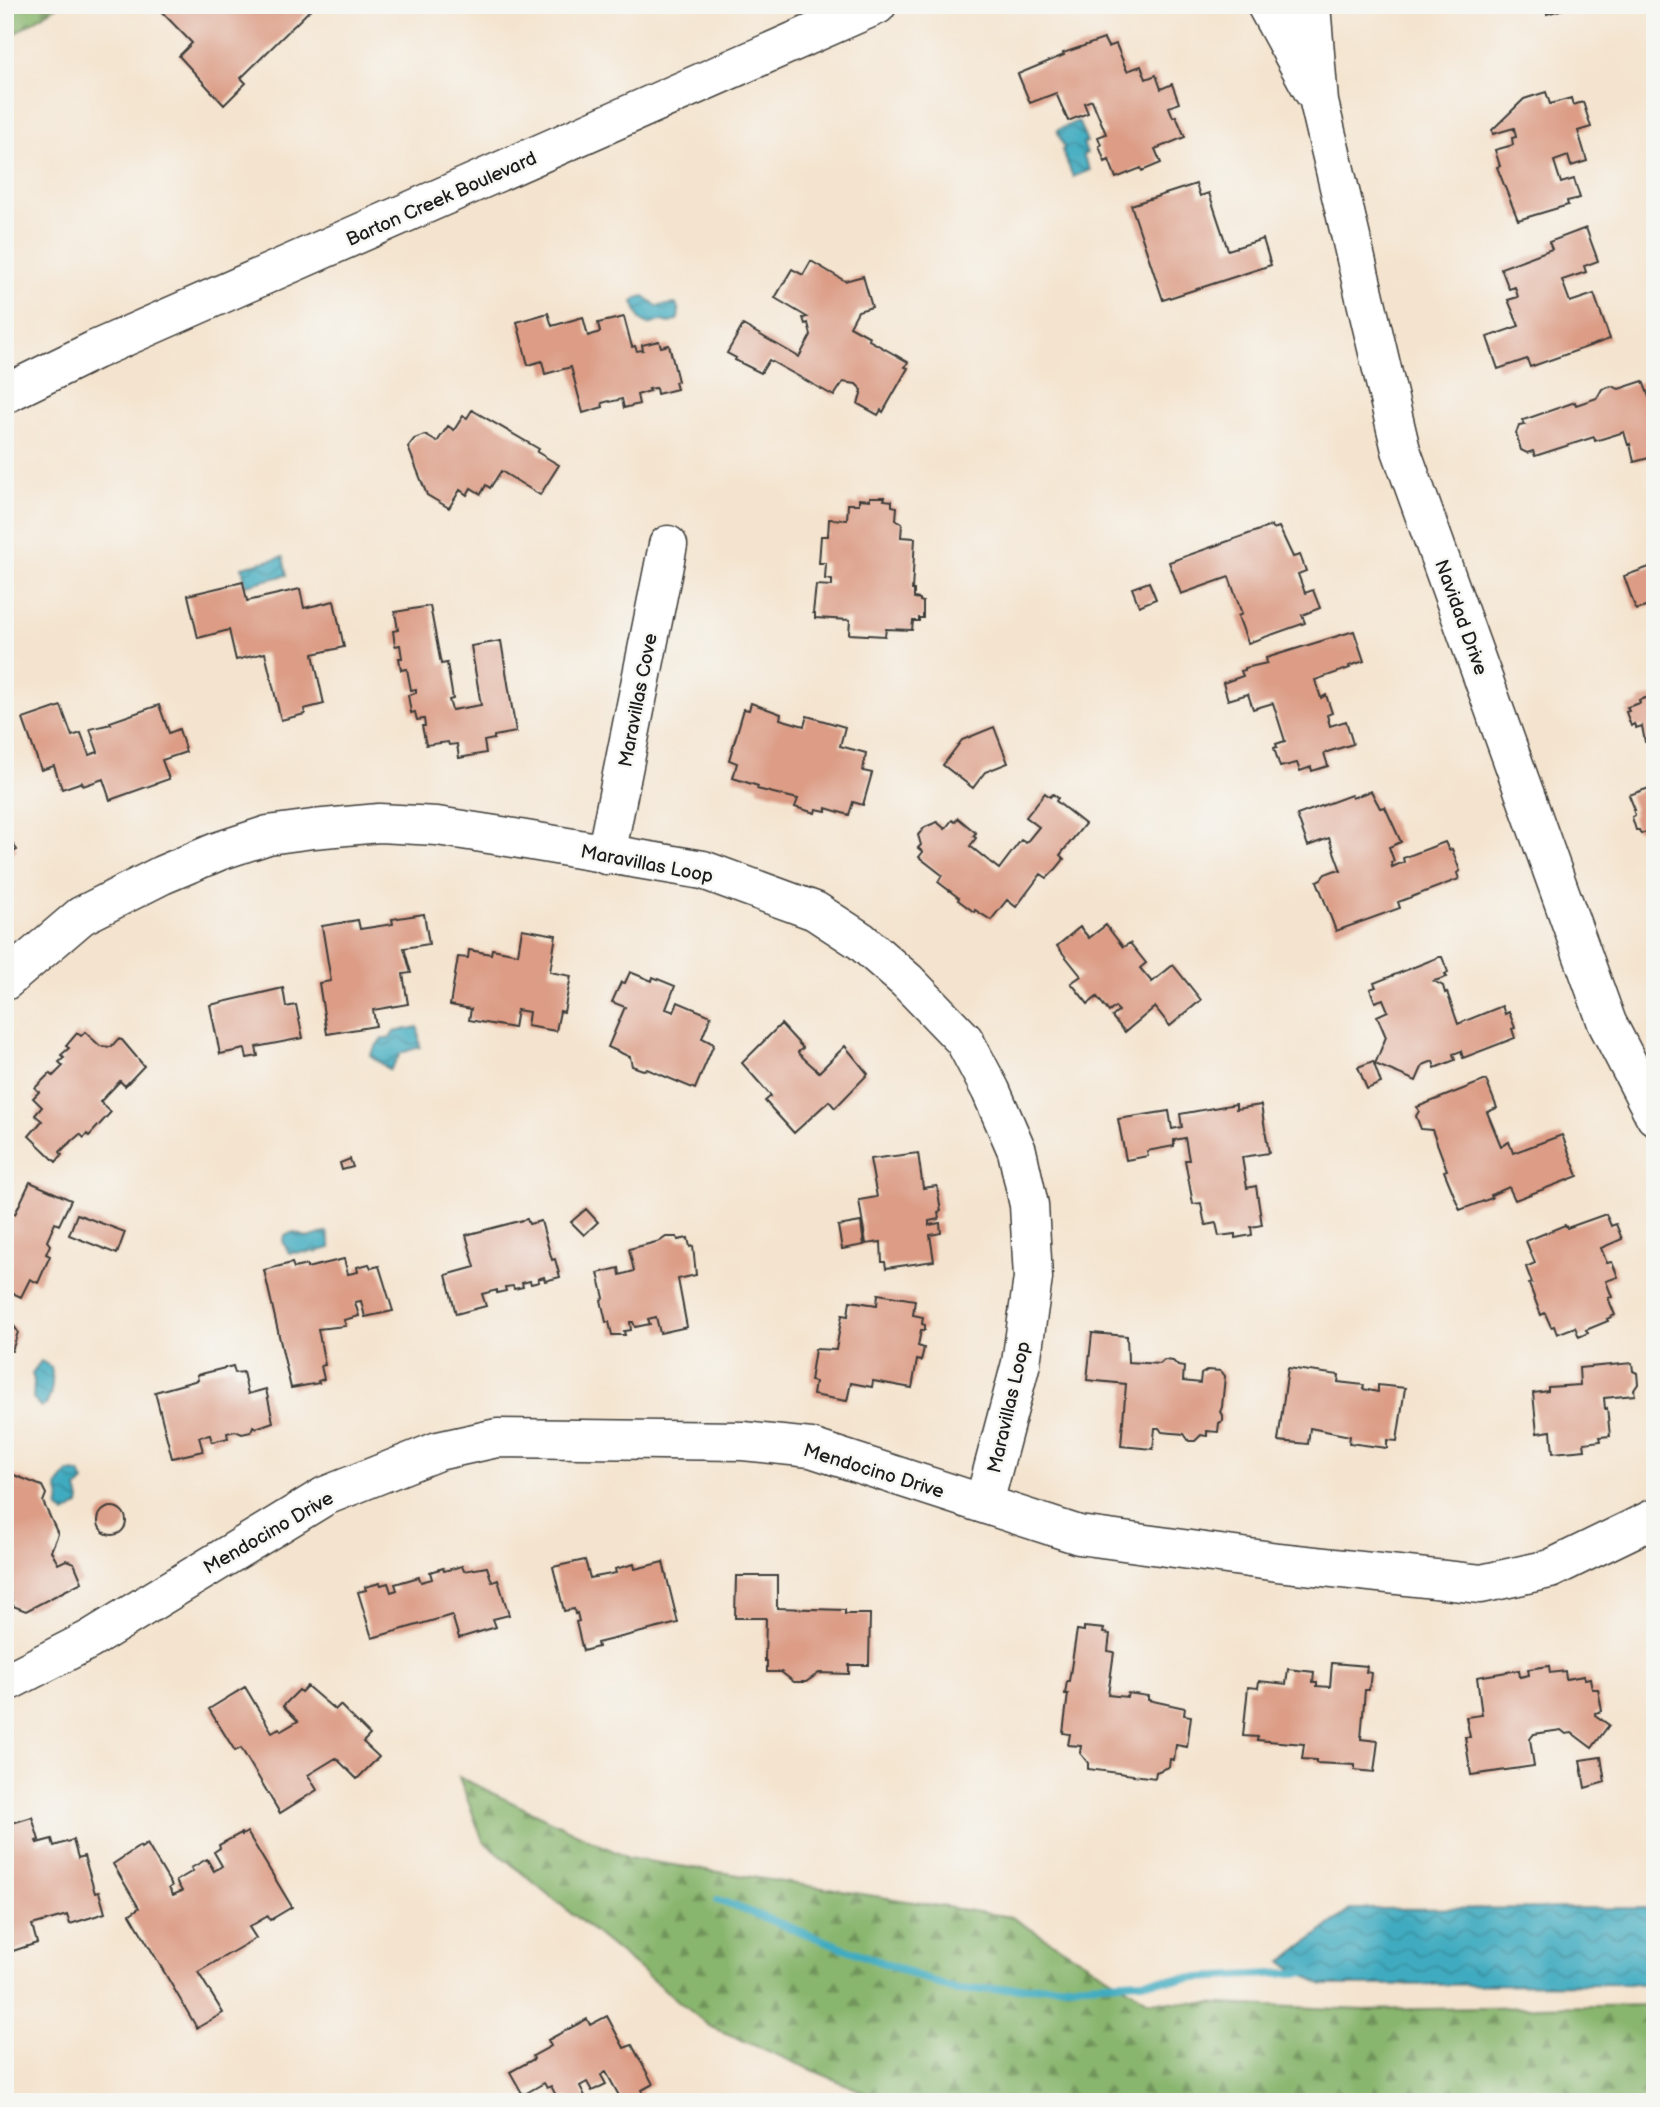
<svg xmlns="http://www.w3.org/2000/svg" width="1660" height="2107" viewBox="0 0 1660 2107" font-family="'Balsamiq Sans',sans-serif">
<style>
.forest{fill:url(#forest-firs);stroke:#526945;stroke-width:2}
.water{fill:url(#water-waves);stroke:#2e646e;stroke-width:2}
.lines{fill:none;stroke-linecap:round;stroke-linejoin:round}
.stream{stroke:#41abc0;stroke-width:8}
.building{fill:#dc9c85}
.minor-casing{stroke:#3c3a37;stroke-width:41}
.minor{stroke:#fff;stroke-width:38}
.labels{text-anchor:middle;stroke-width:5;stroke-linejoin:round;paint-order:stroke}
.street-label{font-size:19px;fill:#1c1c1c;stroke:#f6f6f2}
</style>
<defs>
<pattern id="forest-firs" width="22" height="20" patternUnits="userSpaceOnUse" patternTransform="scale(1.75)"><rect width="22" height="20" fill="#89b66e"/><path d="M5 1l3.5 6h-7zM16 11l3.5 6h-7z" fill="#6f935a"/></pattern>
<pattern id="water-waves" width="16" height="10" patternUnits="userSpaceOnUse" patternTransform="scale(1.75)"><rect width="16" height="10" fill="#41abc0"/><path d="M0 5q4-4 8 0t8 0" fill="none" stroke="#368a9b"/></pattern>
</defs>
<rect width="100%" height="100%" fill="#f6f6f2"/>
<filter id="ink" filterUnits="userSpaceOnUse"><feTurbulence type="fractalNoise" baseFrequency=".0143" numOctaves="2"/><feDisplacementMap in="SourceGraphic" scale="14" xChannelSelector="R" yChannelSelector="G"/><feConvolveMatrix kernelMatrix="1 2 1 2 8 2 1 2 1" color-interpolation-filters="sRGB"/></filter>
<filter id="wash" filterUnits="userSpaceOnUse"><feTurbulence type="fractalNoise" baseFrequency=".00686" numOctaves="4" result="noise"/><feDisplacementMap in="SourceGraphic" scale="28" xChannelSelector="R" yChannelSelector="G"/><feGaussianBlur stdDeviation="1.57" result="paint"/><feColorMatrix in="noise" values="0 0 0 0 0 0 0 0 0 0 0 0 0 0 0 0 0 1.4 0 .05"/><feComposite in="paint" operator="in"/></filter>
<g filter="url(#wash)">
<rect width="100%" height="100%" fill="#f4e4cf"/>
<path class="forest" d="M 5,5 L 59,5 L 5,40 Z
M 459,1777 L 628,1858 L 1011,1917 L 1149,2001 L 1363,2010 L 1655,2005 L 1655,2102 L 887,2102 L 709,2026 L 483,1841 Z"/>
<path class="water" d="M 1078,121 L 1087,142 L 1083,143 L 1087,153 L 1083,155 L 1090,170 L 1073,177 L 1062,150 L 1064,148 L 1057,130 Z
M 644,296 L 657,306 L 676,304 L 679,311 L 678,319 L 670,323 L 661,321 L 649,325 L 640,319 L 633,302 L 637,298 Z
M 283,557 L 287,575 L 246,585 L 242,567 Z
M 418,1027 L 420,1047 L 401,1053 L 390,1070 L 370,1055 L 382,1038 L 390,1038 L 394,1032 Z
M 293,1232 L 308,1238 L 327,1232 L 331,1248 L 314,1252 L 289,1253 L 283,1241 L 285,1236 Z
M 41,1361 L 51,1367 C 54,1381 52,1393 46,1405 L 41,1407 L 33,1399 L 34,1381 L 32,1373 Z
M 68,1472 L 80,1473 L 84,1482 L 77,1489 L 80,1500 L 79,1505 L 65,1514 L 58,1509 L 60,1498 L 57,1487 Z
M 1655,1908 L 1655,1984 L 1323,1985 L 1282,1962 L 1351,1909 Z"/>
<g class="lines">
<path class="stream" d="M 718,1900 L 957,1991 L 1310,1972"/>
</g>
<g id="blocks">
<path class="building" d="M 155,5 L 315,5 L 241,78 L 246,83 L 224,105 L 179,56 L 192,43 Z
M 1545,5 L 1573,5 L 1573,6 L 1547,14 Z
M 1104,39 L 1108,47 L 1116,44 L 1127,71 L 1141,66 L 1146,79 L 1156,75 L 1161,89 L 1172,84 L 1179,103 L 1169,107 L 1173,117 L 1176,116 L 1185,137 L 1155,149 L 1161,163 L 1142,171 L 1141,168 L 1116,178 L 1109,160 L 1105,162 L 1099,146 L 1101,145 L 1098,137 L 1106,134 L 1092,100 L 1084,103 L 1088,113 L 1068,121 L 1056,93 L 1030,103 L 1018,74 L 1064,55 L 1063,53 Z
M 1546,92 L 1550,104 L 1571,98 L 1573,105 L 1583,102 L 1591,127 L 1578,131 L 1587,161 L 1571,166 L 1568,156 L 1554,161 L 1561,183 L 1574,179 L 1580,198 L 1567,201 L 1568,205 L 1518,220 L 1497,167 L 1500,166 L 1495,150 L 1513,145 L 1512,138 L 1516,137 L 1514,128 L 1493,134 L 1492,130 L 1524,99 Z
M 1196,184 L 1200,196 L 1209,193 L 1228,250 L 1263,239 L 1271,265 L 1163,300 L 1131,205 Z
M 1586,228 L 1598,261 L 1584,266 L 1586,272 L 1562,280 L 1570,302 L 1594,294 L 1610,339 L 1530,367 L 1527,359 L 1498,369 L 1487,337 L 1519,326 L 1508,300 L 1518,297 L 1515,287 L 1509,289 L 1501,268 L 1552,249 L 1549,242 Z
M 811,261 L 845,281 L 863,276 L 872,307 L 858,311 L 850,326 L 870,337 L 869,340 L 908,362 L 905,367 L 908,368 L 883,412 L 881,410 L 878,415 L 858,404 L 862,390 L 856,384 L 843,382 L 834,396 L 769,360 L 761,373 L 735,360 L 736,358 L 727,353 L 743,325 L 799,357 L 811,335 L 808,323 L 805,324 L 803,318 L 807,317 L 775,298 L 792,269 L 803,275 Z
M 548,313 L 552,326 L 583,317 L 588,336 L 600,332 L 598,323 L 624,317 L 632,347 L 635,346 L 637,351 L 643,350 L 642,345 L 659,341 L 661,347 L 669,345 L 678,381 L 675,382 L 677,389 L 657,394 L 656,388 L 649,389 L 650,391 L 637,395 L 639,404 L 624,408 L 622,399 L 610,402 L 609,401 L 602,403 L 603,407 L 583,413 L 571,367 L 545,374 L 542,361 L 528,365 L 517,322 Z
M 1643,381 L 1649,397 L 1655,395 L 1655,469 L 1653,470 L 1649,458 L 1634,462 L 1630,444 L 1628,445 L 1624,432 L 1595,441 L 1594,437 L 1535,456 L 1533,451 L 1527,453 L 1521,450 L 1516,433 L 1519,426 L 1525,425 L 1523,420 L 1575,402 L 1576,405 L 1597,398 L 1602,389 L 1611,386 L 1619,389 Z
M 472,410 L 539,449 L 537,452 L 559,465 L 540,495 L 501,471 L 490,488 L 486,485 L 481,494 L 471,488 L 467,495 L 460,490 L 449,508 L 427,495 L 408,447 L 414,439 L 425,435 L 437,442 L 448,426 L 454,430 L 463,416 L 467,418 Z
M 870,497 L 885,497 L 884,500 L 892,501 L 892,506 L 897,507 L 896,520 L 902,524 L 901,537 L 915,538 L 912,590 L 914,590 L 914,598 L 920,599 L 920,601 L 923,602 L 923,618 L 919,618 L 919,621 L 913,621 L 912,630 L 886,629 L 885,636 L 849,634 L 850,620 L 815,618 L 815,613 L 813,613 L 816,585 L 832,586 L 832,580 L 825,579 L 826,563 L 819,563 L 821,536 L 828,536 L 829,519 L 847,520 L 848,504 L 859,504 L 859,499 L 870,500 Z
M 1271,526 L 1273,529 L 1279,527 L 1293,557 L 1300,555 L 1306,571 L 1298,574 L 1305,593 L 1313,590 L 1320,608 L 1302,615 L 1305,623 L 1248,643 L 1238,616 L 1242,614 L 1229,577 L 1181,594 L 1169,562 Z
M 1655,565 L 1655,604 L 1636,610 L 1624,576 Z
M 243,582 L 247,601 L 300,589 L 304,608 L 334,601 L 344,647 L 313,654 L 324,704 L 304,709 L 305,714 L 281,720 L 265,653 L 236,660 L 229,630 L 198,638 L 188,595 Z
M 1149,582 L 1156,599 L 1139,606 L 1132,588 Z
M 430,606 L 441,664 L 447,663 L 453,699 L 449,700 L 452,710 L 481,705 L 471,646 L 501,641 L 516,732 L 494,736 L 494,739 L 484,741 L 486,753 L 459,758 L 457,744 L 449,745 L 448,742 L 426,745 L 422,726 L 425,726 L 424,719 L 417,720 L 415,712 L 411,713 L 408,695 L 416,693 L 416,689 L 411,690 L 407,669 L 401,670 L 399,658 L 402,658 L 400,645 L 395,646 L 393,631 L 398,630 L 395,612 Z
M 1354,631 L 1364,661 L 1349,666 L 1350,668 L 1315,680 L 1321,698 L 1326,695 L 1332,713 L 1327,715 L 1330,726 L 1346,721 L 1353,744 L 1324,753 L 1328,766 L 1312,771 L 1311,767 L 1300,771 L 1297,763 L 1280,767 L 1274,748 L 1277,747 L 1276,744 L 1285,741 L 1273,703 L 1253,709 L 1248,694 L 1228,700 L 1223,683 L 1243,676 L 1241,671 L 1245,670 L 1245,668 L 1267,663 L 1266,658 Z
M 1655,695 L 1655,746 L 1645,742 L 1642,726 L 1636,728 L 1634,724 L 1631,726 L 1626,712 L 1629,711 L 1627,707 L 1640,703 L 1639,700 Z
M 751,703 L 781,714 L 780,719 L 804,726 L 807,716 L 845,727 L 840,746 L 866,753 L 863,771 L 872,773 L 863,805 L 853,802 L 849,815 L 826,808 L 826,811 L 816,809 L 815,813 L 795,807 L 798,799 L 757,789 L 758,786 L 733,778 L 737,763 L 729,760 L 744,709 L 749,710 Z
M 159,705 L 169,733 L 179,729 L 186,752 L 162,760 L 169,779 L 110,800 L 103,779 L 83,786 L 82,782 L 62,789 L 54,766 L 41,770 L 23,719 L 61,706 L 72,736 L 81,733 L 89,755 L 98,752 L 90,729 L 111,724 L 110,722 Z
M 994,727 L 1008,763 L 985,772 L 973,788 L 943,765 L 962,740 Z
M 1655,786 L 1655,829 L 1641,834 L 1639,830 L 1636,830 L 1632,817 L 1635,815 L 1633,810 L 1635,810 L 1629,795 Z
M 1371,791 L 1380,808 L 1385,807 L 1401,842 L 1389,847 L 1394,861 L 1391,862 L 1392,867 L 1404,862 L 1403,858 L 1445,842 L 1449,850 L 1452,849 L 1460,871 L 1457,873 L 1459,879 L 1398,902 L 1400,908 L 1336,931 L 1317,881 L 1321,879 L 1325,874 L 1336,870 L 1341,871 L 1329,838 L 1308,846 L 1297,815 L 1351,795 L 1352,798 Z
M 1045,793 L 1050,797 L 1053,794 L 1058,798 L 1056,801 L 1085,824 L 1060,855 L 1064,859 L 1056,869 L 1047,878 L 1041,874 L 1016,907 L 1007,900 L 991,920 L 975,910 L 974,912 L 958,900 L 959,898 L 938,882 L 942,875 L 919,857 L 923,852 L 918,848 L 921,845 L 918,835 L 925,827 L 937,822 L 945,829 L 952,820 L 955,822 L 958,818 L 976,833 L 973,836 L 976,838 L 970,846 L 999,869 L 1021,840 L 1026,843 L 1039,827 L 1026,817 Z
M 5,833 L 17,850 L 5,857 Z
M 424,914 L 429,944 L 404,948 L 411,973 L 403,974 L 408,1004 L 373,1010 L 376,1026 L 327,1034 L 319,983 L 331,981 L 322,926 L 358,920 L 360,929 L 393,924 L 392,919 Z
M 1106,925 L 1123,947 L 1130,943 L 1146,963 L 1140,968 L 1152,982 L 1173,965 L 1201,1000 L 1170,1026 L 1155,1007 L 1125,1032 L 1112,1017 L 1119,1011 L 1115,1007 L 1109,1012 L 1097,997 L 1088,1004 L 1071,983 L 1081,976 L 1057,946 L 1080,927 L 1089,938 Z
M 522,929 L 556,935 L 550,972 L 571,976 L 564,1012 L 560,1011 L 556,1031 L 527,1026 L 529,1012 L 517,1010 L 514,1028 L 469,1020 L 471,1009 L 450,1005 L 458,957 L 468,958 L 469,950 L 491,954 L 492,949 L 518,954 Z
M 1439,957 L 1442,957 L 1448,972 L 1445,974 L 1447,977 L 1434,981 L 1443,986 L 1445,993 L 1447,992 L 1458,1024 L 1502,1006 L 1505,1014 L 1509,1012 L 1515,1028 L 1512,1029 L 1515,1038 L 1463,1058 L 1461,1051 L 1453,1054 L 1455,1060 L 1435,1068 L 1433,1061 L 1423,1065 L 1416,1081 L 1375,1064 L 1386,1037 L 1377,1016 L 1388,1011 L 1383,999 L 1375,1002 L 1370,989 L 1376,987 L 1374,983 Z
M 630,972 L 652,981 L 653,977 L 675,986 L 666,1009 L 674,1012 L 678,1002 L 711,1016 L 702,1038 L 714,1044 L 695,1089 L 647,1069 L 643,1070 L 632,1066 L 630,1057 L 608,1047 L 625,1007 L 612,1002 L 621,982 L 625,983 Z
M 283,988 L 286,1007 L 296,1005 L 303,1038 L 256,1047 L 258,1056 L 247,1058 L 245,1049 L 220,1054 L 210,1005 Z
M 781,1024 L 803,1048 L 798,1052 L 799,1054 L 819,1072 L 845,1046 L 868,1074 L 835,1108 L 829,1101 L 794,1133 L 765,1101 L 771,1096 L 742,1063 Z
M 85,1032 L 100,1046 L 111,1047 L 118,1039 L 122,1040 L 144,1066 L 125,1086 L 120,1081 L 100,1102 L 111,1112 L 89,1136 L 87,1134 L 84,1138 L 80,1134 L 65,1147 L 60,1152 L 62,1155 L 56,1162 L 29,1136 L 42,1121 L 35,1115 L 42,1107 L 33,1098 L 39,1092 L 35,1088 L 50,1073 L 53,1076 L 63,1066 L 59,1062 L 64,1058 L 61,1055 L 69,1048 L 66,1046 L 77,1033 L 81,1036 Z
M 1373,1061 L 1381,1083 L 1367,1089 L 1358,1067 Z
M 1486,1080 L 1497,1108 L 1487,1112 L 1501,1146 L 1509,1142 L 1513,1153 L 1562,1135 L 1578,1176 L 1515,1200 L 1509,1187 L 1491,1195 L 1492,1198 L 1460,1210 L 1444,1171 L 1447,1170 L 1432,1130 L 1421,1129 L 1416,1116 L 1419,1111 L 1417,1107 Z
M 1236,1104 L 1236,1109 L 1261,1105 L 1269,1153 L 1242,1157 L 1247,1188 L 1256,1186 L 1262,1225 L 1251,1227 L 1252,1235 L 1235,1238 L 1235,1234 L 1219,1236 L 1216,1223 L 1206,1225 L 1204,1220 L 1201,1203 L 1193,1204 L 1185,1160 L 1189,1160 L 1185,1138 L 1174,1140 L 1174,1146 L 1147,1151 L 1148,1156 L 1126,1160 L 1118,1119 L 1169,1111 L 1172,1129 L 1182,1127 L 1180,1114 Z
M 918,1153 L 923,1188 L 937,1186 L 941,1211 L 938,1212 L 939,1219 L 929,1221 L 929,1225 L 940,1223 L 941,1233 L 930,1235 L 934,1261 L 886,1268 L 885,1262 L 882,1262 L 881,1242 L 866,1244 L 859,1200 L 877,1197 L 870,1159 Z
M 350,1159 L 353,1167 L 342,1170 L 340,1163 Z
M 30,1182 L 71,1200 L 59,1225 L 55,1223 L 47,1241 L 50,1245 L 46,1254 L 50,1256 L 38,1283 L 30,1279 L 21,1297 L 8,1291 L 5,1298 L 5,1211 L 6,1209 L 15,1214 Z
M 586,1209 L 598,1222 L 584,1235 L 571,1222 Z
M 77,1214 L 125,1232 L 117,1254 L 69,1235 Z
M 1606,1214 L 1611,1226 L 1616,1224 L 1622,1239 L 1601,1248 L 1607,1263 L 1612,1262 L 1618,1277 L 1606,1281 L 1612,1297 L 1608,1298 L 1615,1315 L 1607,1319 L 1608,1321 L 1586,1330 L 1588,1333 L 1579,1337 L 1575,1327 L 1557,1334 L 1554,1326 L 1551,1327 L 1545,1313 L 1541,1315 L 1529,1284 L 1532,1283 L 1526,1267 L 1535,1263 L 1526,1241 L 1565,1225 L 1567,1228 Z
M 527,1219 L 529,1224 L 541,1221 L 552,1260 L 555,1259 L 560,1277 L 545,1281 L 544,1277 L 538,1279 L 539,1282 L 531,1284 L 530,1281 L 522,1283 L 523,1287 L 514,1289 L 513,1286 L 505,1287 L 506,1291 L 497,1293 L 497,1290 L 482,1294 L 486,1306 L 456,1314 L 446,1275 L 475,1267 L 466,1235 Z
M 861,1222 L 864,1245 L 842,1249 L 838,1226 Z
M 666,1237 L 677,1237 L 678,1240 L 688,1238 L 690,1247 L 693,1246 L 696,1275 L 678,1279 L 687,1327 L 660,1333 L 656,1317 L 648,1319 L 650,1324 L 635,1327 L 633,1322 L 630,1322 L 631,1330 L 624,1331 L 625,1335 L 612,1335 L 609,1322 L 606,1322 L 601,1300 L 604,1298 L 598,1273 L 619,1268 L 620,1275 L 634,1271 L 629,1249 L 660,1241 Z
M 344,1259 L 348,1274 L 358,1272 L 357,1267 L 369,1264 L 371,1268 L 379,1266 L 393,1311 L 365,1317 L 361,1301 L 355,1302 L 359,1316 L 344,1320 L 346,1326 L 318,1329 L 325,1365 L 321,1366 L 324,1379 L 318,1381 L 319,1383 L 291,1388 L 264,1270 L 292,1263 L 294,1268 L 307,1265 L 307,1268 Z
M 878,1294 L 915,1300 L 913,1315 L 923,1317 L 922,1324 L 925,1325 L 925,1330 L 921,1330 L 918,1346 L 924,1348 L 921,1361 L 917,1360 L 912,1388 L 873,1381 L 872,1387 L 851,1383 L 847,1401 L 813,1395 L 815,1382 L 810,1381 L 815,1349 L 836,1350 L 842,1315 L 848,1316 L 850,1301 L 877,1305 Z
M 8,1326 L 14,1326 L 18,1332 L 12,1351 L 5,1350 L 5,1327 Z
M 1092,1333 L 1127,1336 L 1128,1362 L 1160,1364 L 1164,1360 L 1173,1361 L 1178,1366 L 1184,1367 L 1183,1381 L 1200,1383 L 1201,1374 L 1208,1370 L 1221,1371 L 1225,1376 L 1222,1407 L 1220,1412 L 1223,1415 L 1223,1421 L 1219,1423 L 1218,1432 L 1207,1431 L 1207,1436 L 1201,1435 L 1195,1441 L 1189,1441 L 1184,1434 L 1162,1432 L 1159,1428 L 1155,1428 L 1153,1449 L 1121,1446 L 1126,1384 L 1087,1380 Z
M 1632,1363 L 1633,1371 L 1637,1373 L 1638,1384 L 1634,1390 L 1635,1395 L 1604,1398 L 1605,1409 L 1607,1408 L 1610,1436 L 1600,1437 L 1601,1441 L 1584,1443 L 1585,1450 L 1553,1453 L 1551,1431 L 1537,1433 L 1533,1393 L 1548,1391 L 1548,1387 L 1580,1385 L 1579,1368 Z
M 233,1366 L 235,1373 L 243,1372 L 248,1394 L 266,1389 L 273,1422 L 256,1428 L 253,1426 L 251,1432 L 242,1434 L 236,1431 L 227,1433 L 228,1438 L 212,1442 L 210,1435 L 199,1437 L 203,1451 L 172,1458 L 155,1392 L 198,1380 L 197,1375 Z
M 1288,1368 L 1339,1375 L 1338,1382 L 1364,1385 L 1363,1389 L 1378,1392 L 1378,1385 L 1405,1388 L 1397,1441 L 1387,1440 L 1387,1448 L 1349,1443 L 1350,1436 L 1310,1428 L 1308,1444 L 1278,1441 Z
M 14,1475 L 42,1486 L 46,1494 L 43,1502 L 58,1534 L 51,1551 L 58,1564 L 66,1560 L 74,1563 L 82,1582 L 26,1611 L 13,1606 L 10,1593 L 5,1591 L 5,1479 Z
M98 1521a14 14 0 1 1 28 0a14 14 0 1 1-28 0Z
M 585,1560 L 590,1578 L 616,1573 L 615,1569 L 634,1564 L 635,1569 L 663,1562 L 678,1623 L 597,1643 L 598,1647 L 583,1651 L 576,1622 L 579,1621 L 577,1613 L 575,1614 L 574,1609 L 564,1611 L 553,1567 Z
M 462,1566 L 464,1571 L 487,1567 L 492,1582 L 498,1580 L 509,1615 L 493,1619 L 496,1627 L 459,1638 L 452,1615 L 372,1638 L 358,1592 L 366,1590 L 365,1587 L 380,1583 L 381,1585 L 388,1583 L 391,1592 L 397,1590 L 395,1584 L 419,1577 L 421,1582 L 432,1579 L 430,1572 L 443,1568 L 444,1571 Z
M 736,1576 L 777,1576 L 777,1608 L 845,1610 L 845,1614 L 870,1614 L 869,1665 L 849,1665 L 849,1674 L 819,1673 L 806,1682 L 794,1682 L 781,1672 L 767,1672 L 767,1661 L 765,1661 L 766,1618 L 735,1618 Z
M 1084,1627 L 1104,1629 L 1103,1633 L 1110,1634 L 1108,1651 L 1114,1652 L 1108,1695 L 1127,1697 L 1128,1693 L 1148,1696 L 1148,1700 L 1185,1708 L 1184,1715 L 1191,1716 L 1187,1747 L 1176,1745 L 1174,1760 L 1170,1759 L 1169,1767 L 1156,1772 L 1155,1778 L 1088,1769 L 1088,1763 L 1080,1753 L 1081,1746 L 1068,1745 L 1070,1734 L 1063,1733 L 1068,1694 L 1065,1694 L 1067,1681 L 1069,1681 L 1077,1630 L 1084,1631 Z
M 1332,1663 L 1367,1666 L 1366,1672 L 1371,1673 L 1369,1690 L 1365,1690 L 1361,1739 L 1378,1741 L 1374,1772 L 1355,1770 L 1355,1765 L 1316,1763 L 1316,1760 L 1302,1759 L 1304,1744 L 1257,1740 L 1258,1737 L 1243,1736 L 1248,1687 L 1258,1688 L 1259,1681 L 1286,1684 L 1288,1669 L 1314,1672 L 1313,1682 L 1317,1682 L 1317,1686 L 1330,1687 Z
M 1549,1666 L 1550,1673 L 1565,1671 L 1566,1679 L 1584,1676 L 1585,1679 L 1590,1678 L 1592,1689 L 1598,1689 L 1602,1711 L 1595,1713 L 1595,1715 L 1609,1725 L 1592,1748 L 1572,1733 L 1566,1734 L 1561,1730 L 1534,1734 L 1530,1739 L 1534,1766 L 1471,1775 L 1465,1737 L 1470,1737 L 1466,1717 L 1482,1715 L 1477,1677 L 1519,1670 L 1520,1677 L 1529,1675 L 1528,1669 Z
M 307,1686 L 335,1710 L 340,1705 L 370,1735 L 363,1742 L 379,1757 L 357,1779 L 336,1758 L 308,1775 L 317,1790 L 280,1813 L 241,1748 L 235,1751 L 209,1709 L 245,1687 L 272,1732 L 279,1728 L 281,1731 L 298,1721 L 283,1706 L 299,1690 L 301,1692 Z
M 1601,1757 L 1605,1782 L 1585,1788 L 1580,1760 Z
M 32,1817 L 39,1840 L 36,1841 L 37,1843 L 52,1839 L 54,1846 L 73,1840 L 78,1858 L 84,1856 L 95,1893 L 99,1892 L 105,1913 L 70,1924 L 67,1915 L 32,1925 L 37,1943 L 13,1951 L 10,1941 L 5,1942 L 5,1829 L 10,1827 L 9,1824 Z
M 247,1832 L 292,1907 L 270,1920 L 268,1916 L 249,1927 L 256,1938 L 198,1972 L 223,2013 L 197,2028 L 130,1914 L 139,1908 L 113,1864 L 140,1846 L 141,1848 L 147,1844 L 172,1886 L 169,1888 L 173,1895 L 182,1891 L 176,1881 L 193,1871 L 191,1868 L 207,1859 L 214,1871 L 222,1866 L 214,1852 L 220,1848 L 219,1845 L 241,1833 L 242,1835 Z
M 607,2016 L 624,2048 L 632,2045 L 653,2084 L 642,2090 L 643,2093 L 627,2102 L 622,2101 L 606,2072 L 601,2075 L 606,2084 L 592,2091 L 587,2082 L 580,2086 L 587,2100 L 583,2102 L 570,2102 L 568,2097 L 559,2101 L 551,2086 L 547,2088 L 544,2083 L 523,2095 L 510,2072 L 534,2059 L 533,2056 L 551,2046 L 548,2040 L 587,2019 L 590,2025 Z"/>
</g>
</g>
<g filter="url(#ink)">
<use href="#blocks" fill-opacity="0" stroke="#3c3a37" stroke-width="2"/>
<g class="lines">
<defs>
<path id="minor" d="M 1266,5 L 1313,91
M 1311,5 L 1319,102 L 1401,450 L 1607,1023 L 1655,1116
M 5,394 L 95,350 L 877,5
M 606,855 L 668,545
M 5,981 L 81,916 L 162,875 L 219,851 L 268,835 L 313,829 L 379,823 L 437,826 L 508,837 L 703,870 L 815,911 L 861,941 L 907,981 L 964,1040 L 991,1091 L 1017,1151 L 1029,1205 L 1033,1278 L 1021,1363 L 984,1503
M 5,1683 L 89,1640 L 325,1496 L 438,1451 L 497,1438 L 743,1441 L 811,1448 L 1079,1535 L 1278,1562 L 1481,1584 L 1550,1569 L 1655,1518"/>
</defs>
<use href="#minor" class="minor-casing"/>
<use href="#minor" class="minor"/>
</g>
</g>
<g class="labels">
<g class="street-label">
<text transform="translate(441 198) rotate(-24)" y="7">Barton Creek Boulevard</text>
<text transform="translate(1462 617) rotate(70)" y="7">Navidad Drive</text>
<text transform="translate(637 700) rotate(-79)" y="7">Maravillas Cove</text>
<text transform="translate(647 863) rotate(11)" y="7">Maravillas Loop</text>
<text transform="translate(1008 1407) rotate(-77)" y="7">Maravillas Loop</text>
<text transform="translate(874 1470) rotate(17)" y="7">Mendocino Drive</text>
<text transform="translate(268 1532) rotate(-30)" y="7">Mendocino Drive</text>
</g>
</g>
<rect width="1660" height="2107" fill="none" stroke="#f6f6f2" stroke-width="28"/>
</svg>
